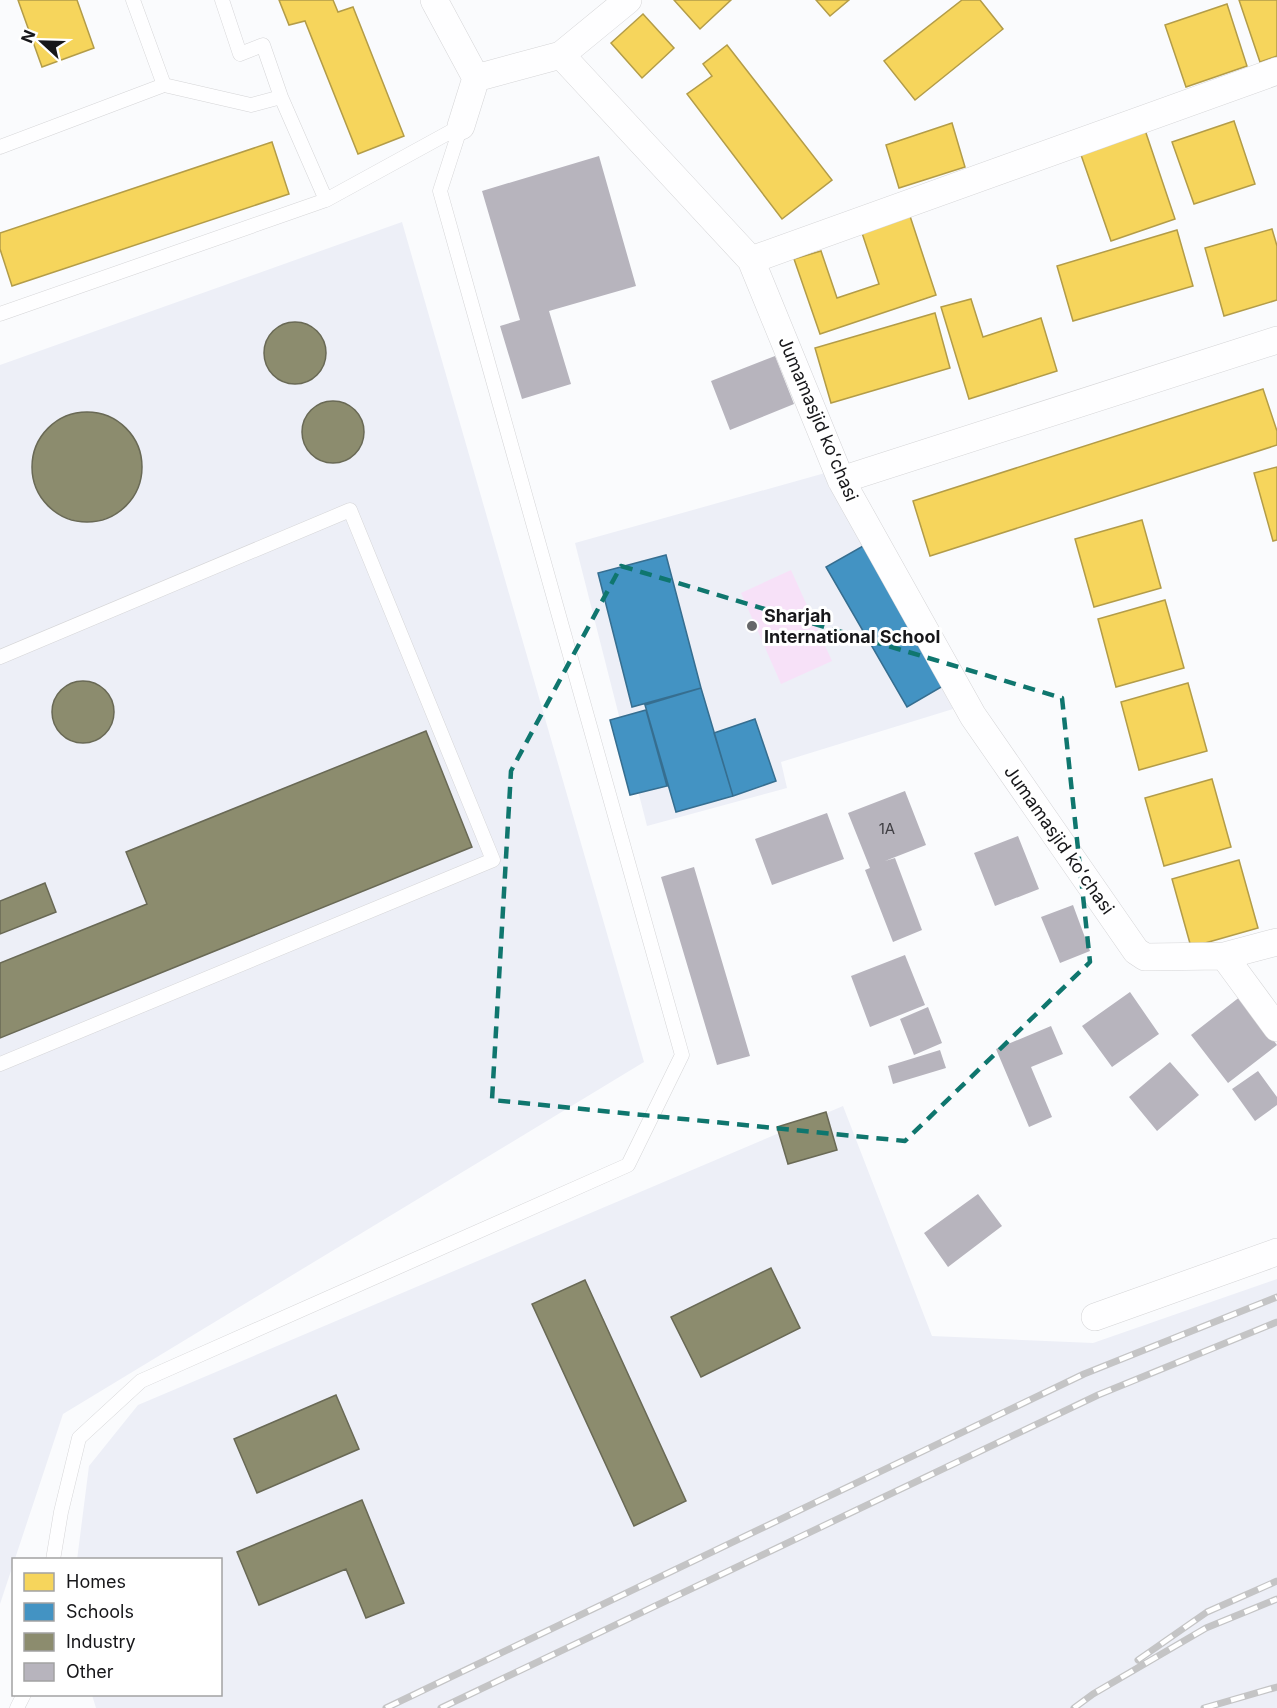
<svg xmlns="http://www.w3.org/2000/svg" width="1277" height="1708" viewBox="0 0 1277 1708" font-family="Inter,sans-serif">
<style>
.built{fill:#edeff7}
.pitch{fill:#f7e1f8}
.homes{fill:#f6d55c;stroke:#b39c48;stroke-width:1.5}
.schools{fill:#4393c3;stroke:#366e90;stroke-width:1.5}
.industry{fill:#8c8c6e;stroke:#696955;stroke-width:1.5}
.building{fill:#b7b4bd}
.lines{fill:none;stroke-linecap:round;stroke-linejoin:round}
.service-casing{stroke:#d5d5d7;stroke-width:15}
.minor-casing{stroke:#d5d5d7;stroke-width:28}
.service{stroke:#fefeff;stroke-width:14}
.minor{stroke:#fefeff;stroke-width:27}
.rail-casing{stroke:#c4c4c5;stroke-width:7}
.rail{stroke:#fff;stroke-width:4.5;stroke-dasharray:14;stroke-linecap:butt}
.marked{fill:none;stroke:#0f766e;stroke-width:4.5;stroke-dasharray:12 8;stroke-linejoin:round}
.poi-dot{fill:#666769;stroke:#fff;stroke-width:2}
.labels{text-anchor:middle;stroke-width:6;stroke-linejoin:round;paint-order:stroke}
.number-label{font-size:15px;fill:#3f3e43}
.street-label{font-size:18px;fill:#17171a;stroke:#fff}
.poi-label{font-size:18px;font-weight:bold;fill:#17171a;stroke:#fff;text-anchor:start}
</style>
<rect width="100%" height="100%" fill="#fafbfd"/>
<path class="built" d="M 402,222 L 644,1062 L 63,1414 L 0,1604 L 0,365 Z
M 825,473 L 953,709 L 781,762 L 787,788 L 647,826 L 575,543 Z
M 843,1106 L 932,1336 L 1093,1343 L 1277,1279 L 1277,1708 L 96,1708 L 92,1695 L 220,1694 L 220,1560 L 77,1560 L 89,1466 L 138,1405 Z"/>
<path class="pitch" d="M 791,570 L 832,661 L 781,684 L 741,593 Z"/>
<path class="homes" d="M 18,0 L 77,0 L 94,48 L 42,67 Z
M 279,0 L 333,0 L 338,12 L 353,7 L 404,136 L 358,154 L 305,21 L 289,25 Z
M 674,0 L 731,0 L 700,29 Z
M 816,0 L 849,0 L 830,16 Z
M 962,0 L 980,0 L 1003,29 L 915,100 L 884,61 Z
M 1239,0 L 1277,0 L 1277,56 L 1260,62 Z
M 1227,4 L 1247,66 L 1186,87 L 1165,25 Z
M 643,14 L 674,48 L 642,78 L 611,43 Z
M 727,45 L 832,180 L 782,219 L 687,94 L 712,76 L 703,64 Z
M 1234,121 L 1255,184 L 1194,204 L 1172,142 Z
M 952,123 L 965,167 L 899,188 L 886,145 Z
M 1145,130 L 1175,219 L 1111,241 L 1080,152 Z
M 272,142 L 289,194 L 12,286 L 0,249 L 0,233 Z
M 909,213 L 936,295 L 820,334 L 794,259 L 821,251 L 837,298 L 879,284 L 861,230 Z
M 1272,229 L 1277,246 L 1277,300 L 1224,316 L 1205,248 Z
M 1177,230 L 1193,286 L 1073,321 L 1057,266 Z
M 971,299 L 983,337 L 1041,318 L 1057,371 L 969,399 L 941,307 Z
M 935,313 L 950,368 L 831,403 L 815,348 Z
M 1263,389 L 1277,431 L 1277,445 L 930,556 L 913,501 Z
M 1277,467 L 1277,540 L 1273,541 L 1254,473 Z
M 1142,520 L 1161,588 L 1094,607 L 1075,539 Z
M 1165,600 L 1184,668 L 1116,687 L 1098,619 Z
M 1188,683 L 1207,751 L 1139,770 L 1121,702 Z
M 1212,779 L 1231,847 L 1164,866 L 1145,798 Z
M 1239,860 L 1258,928 L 1191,947 L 1172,879 Z"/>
<path class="schools" d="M 863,546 L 943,686 L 907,707 L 826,567 Z
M 666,555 L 701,688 L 632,707 L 598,573 Z
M 701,688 L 733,796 L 676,812 L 645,705 Z
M 646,710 L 667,786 L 630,795 L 610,720 Z
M 755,719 L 776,781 L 733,796 L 714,733 Z"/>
<path class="industry" d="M264 353a31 31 0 1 1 62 0a31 31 0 1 1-62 0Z
M302 432a31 31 0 1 1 62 0a31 31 0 1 1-62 0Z
M32 467a55 55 0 1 1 110 0a55 55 0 1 1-110 0Z
M52 712a31 31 0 1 1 62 0a31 31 0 1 1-62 0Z
M 426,731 L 472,847 L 0,1038 L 0,963 L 147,904 L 126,852 Z
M 45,883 L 56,912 L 0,934 L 0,901 Z
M 826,1112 L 837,1150 L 788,1164 L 777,1127 Z
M 771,1268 L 800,1328 L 701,1377 L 671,1317 Z
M 585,1280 L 686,1501 L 634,1526 L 532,1304 Z
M 336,1395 L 359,1449 L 257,1493 L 234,1439 Z
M 362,1500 L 404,1603 L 366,1618 L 346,1569 L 259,1605 L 237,1552 Z"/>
<path class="building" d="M 599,156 L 636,286 L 549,311 L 571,384 L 522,399 L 500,326 L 520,320 L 482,191 Z
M 775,356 L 794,404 L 730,430 L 711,381 Z
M 905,791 L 926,845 L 885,861 L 895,858 L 922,930 L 893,942 L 865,870 L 870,868 L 848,813 Z
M 827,813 L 844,859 L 772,885 L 755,839 Z
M 1018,836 L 1039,889 L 995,906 L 974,853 Z
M 694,867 L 750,1056 L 717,1065 L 661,877 Z
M 1073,905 L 1090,951 L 1060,963 L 1041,917 Z
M 905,955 L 925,1005 L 870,1027 L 851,976 Z
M 1130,992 L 1159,1034 L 1112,1067 L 1082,1026 Z
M 1241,996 L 1277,1045 L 1228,1083 L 1191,1035 Z
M 928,1007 L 942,1043 L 914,1055 L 900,1019 Z
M 1051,1026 L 1063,1054 L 1031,1067 L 1052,1117 L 1029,1127 L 996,1049 Z
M 940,1050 L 946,1068 L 893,1084 L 888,1066 Z
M 1170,1062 L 1199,1095 L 1157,1131 L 1129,1097 Z
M 1258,1071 L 1277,1097 L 1277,1105 L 1255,1121 L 1232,1089 Z
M 978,1194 L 1002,1226 L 948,1267 L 924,1233 Z"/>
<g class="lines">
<defs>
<path id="service" d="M 133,0 L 164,85
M 281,97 L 326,200
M 0,147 L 164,85 L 251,105 L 281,97 L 263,45 L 240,54 L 222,0
M 0,314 L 326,200 L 461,126
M 0,657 L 350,510 L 493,860 L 0,1064
M 53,1560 L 61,1512 L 79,1438 L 141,1381 L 628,1165 L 682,1055 L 440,191 L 461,126
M 17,1708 L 24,1694"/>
<path id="minor" d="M 434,0 L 476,78
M 561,55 L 628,0
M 476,78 L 561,55 L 751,260 L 841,480 L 973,716 L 1136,951 L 1145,957 L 1224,956 L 1277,942
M 461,126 L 476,78
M 751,260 L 1277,71
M 841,480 L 1277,340
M 1224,956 L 1277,1028
M 1095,1317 L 1277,1252"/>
</defs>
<use href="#service" class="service-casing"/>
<use href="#minor" class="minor-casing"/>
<use href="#service" class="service"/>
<use href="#minor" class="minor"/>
<defs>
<path id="rail" d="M 1138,1660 L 1207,1612 L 1277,1581
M 386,1708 L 1084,1374 L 1277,1297
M 441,1708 L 1098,1395 L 1277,1322
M 1074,1708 L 1093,1694 L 1206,1628 L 1277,1599
M 1204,1708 L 1277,1687"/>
</defs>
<use href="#rail" class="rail-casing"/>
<use href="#rail" class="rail"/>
</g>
<path class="marked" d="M 621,566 L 1062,698 L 1090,962 L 905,1141 L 492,1100 L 511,771 Z"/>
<circle class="poi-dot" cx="752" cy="626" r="6"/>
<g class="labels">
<g class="number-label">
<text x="887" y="834">1A</text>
</g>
<g class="street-label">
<text transform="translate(818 419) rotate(67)" y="6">Jumamasjid koʻchasi</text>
<text transform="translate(1059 840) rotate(55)" y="6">Jumamasjid koʻchasi</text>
</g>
<g class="poi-label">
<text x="764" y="622">Sharjah<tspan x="764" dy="21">International School</tspan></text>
</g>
</g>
<rect x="12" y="1558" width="210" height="138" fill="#ffffff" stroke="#a2a2a3" stroke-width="1.5"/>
<rect x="24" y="1573" width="30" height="18" fill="#f6d55c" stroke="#a2a2a3" stroke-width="1.5"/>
<text x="66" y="1588" font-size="18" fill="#17171a">Homes</text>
<rect x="24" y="1603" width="30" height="18" fill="#4393c3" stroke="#a2a2a3" stroke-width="1.5"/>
<text x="66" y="1618" font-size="18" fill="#17171a">Schools</text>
<rect x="24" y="1633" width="30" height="18" fill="#8c8c6e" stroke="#a2a2a3" stroke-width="1.5"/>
<text x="66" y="1648" font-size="18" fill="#17171a">Industry</text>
<rect x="24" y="1663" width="30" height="18" fill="#b7b4bd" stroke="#a2a2a3" stroke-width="1.5"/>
<text x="66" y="1678" font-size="18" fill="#17171a">Other</text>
<g transform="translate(42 42) rotate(292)" stroke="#ffffff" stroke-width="4.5" paint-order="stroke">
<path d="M0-4.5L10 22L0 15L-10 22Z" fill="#17171a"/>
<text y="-9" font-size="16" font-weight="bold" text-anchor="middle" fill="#17171a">N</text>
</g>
</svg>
